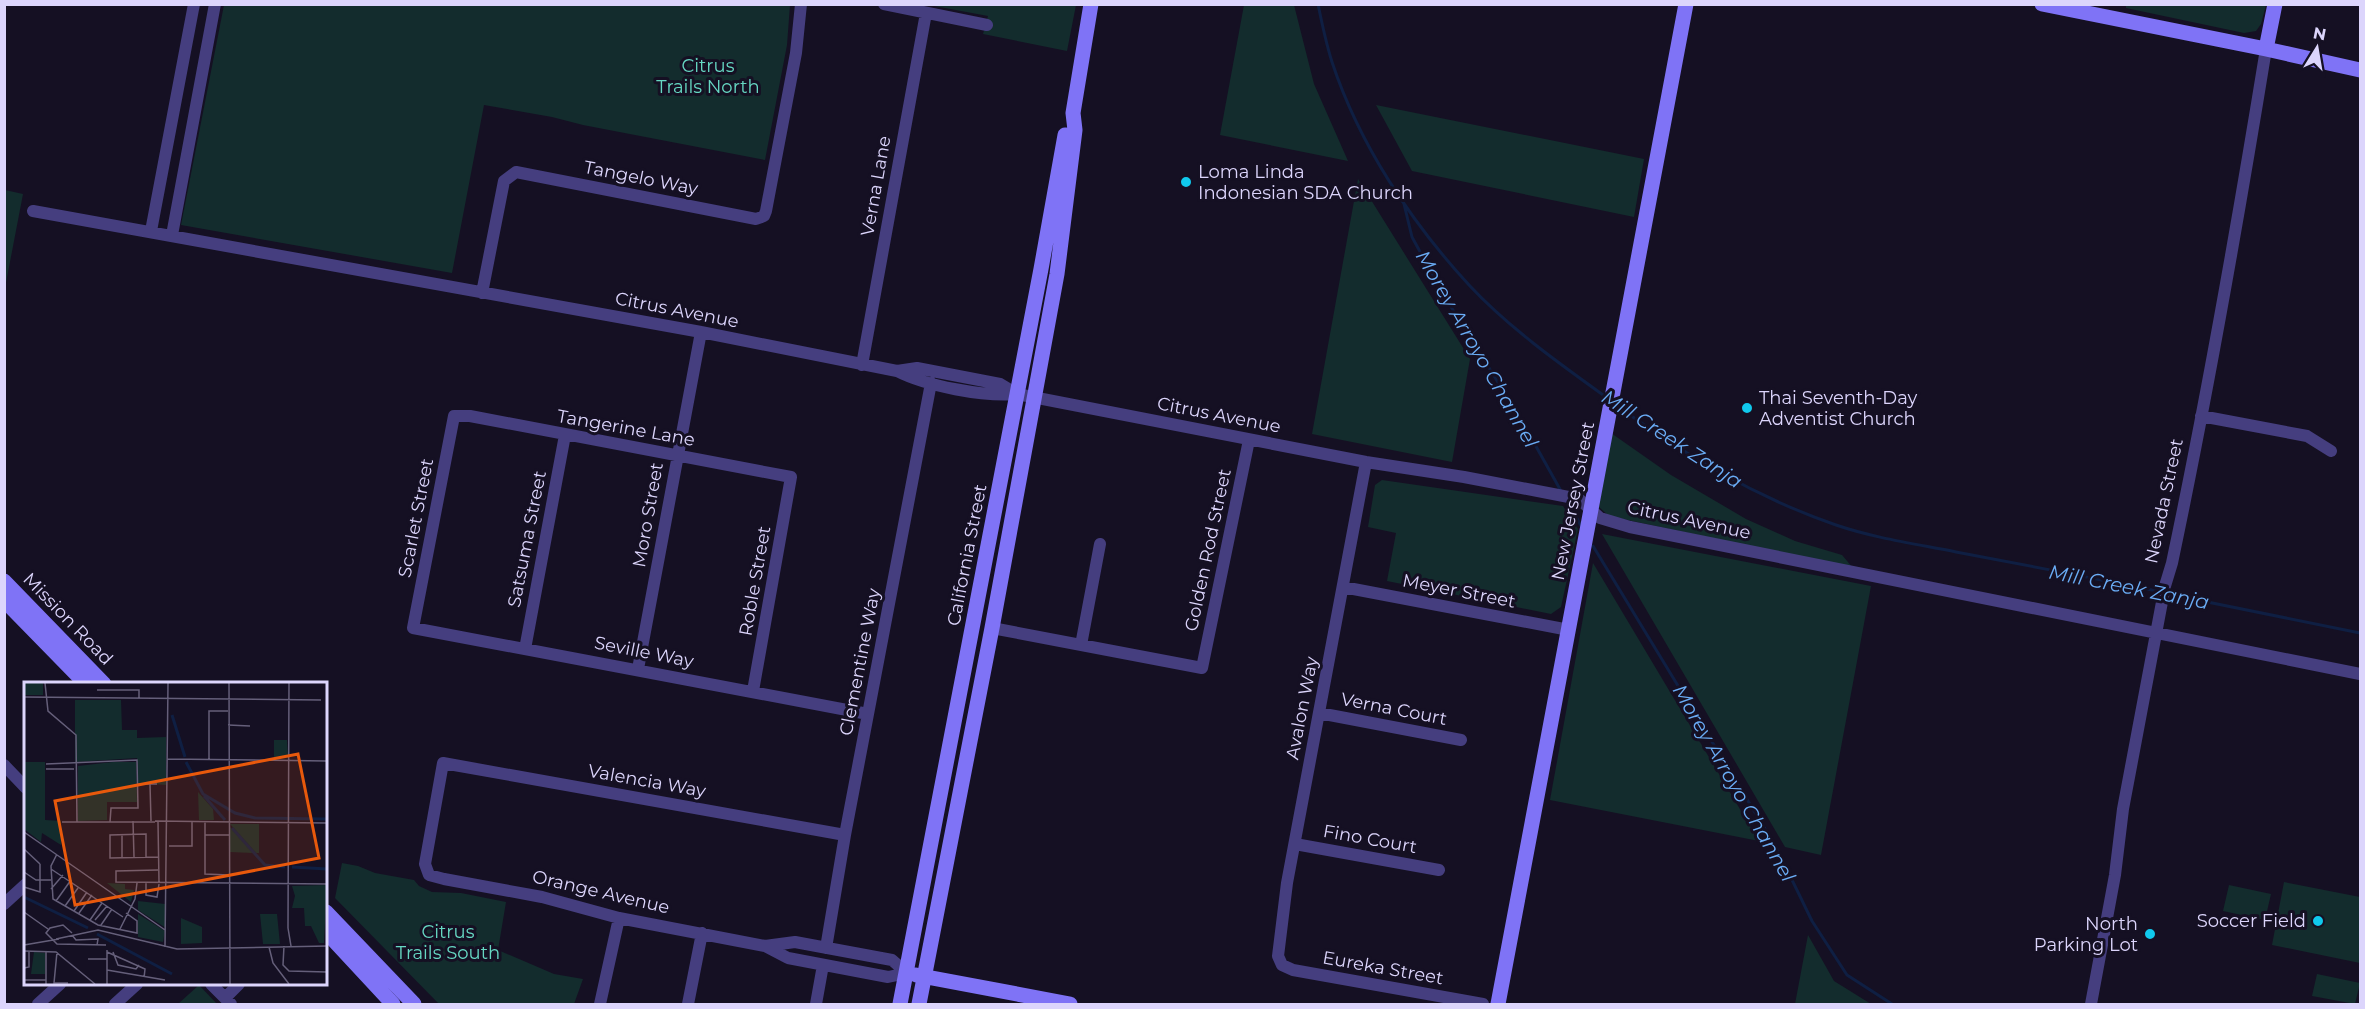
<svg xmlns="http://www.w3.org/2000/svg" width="2365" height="1009" viewBox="0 0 2365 1009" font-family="Montserrat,sans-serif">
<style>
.green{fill:#132c2d}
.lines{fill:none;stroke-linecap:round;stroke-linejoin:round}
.stream{stroke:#0f1f43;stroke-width:3}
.street{stroke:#453e7f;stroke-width:12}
.secondary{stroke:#7f73f6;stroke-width:15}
.poi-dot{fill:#10c9ed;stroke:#151023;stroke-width:2}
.labels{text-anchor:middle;stroke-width:6;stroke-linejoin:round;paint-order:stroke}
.park-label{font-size:18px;fill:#66d8c3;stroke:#151023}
.poi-label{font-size:18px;fill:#dcd5fc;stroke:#151023;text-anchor:start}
.street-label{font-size:18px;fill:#dcd5fc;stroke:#151023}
.water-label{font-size:20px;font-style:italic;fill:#6aacf5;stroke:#151023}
.inset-river{fill:none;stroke:#0f1f43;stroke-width:3}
.inset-road{fill:none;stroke:#655f7a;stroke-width:1.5}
.view{fill:#e8590c;fill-opacity:0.15;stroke:#e8590c;stroke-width:3}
.inset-edge{fill:none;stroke:#dcd5fc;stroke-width:3}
</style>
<rect width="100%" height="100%" fill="#151023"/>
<path class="green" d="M 224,5 L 224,4 L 790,5 L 787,45 L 765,160 L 583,125 L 552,117 L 484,105 L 452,273 L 181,225 Z
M 929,5 L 1076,5 L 1067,51 L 983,34 L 988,16 Z
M 1244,5 L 1294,5 L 1314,84 L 1348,161 L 1220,135 Z
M 2126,5 L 2126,4 L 2266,5 L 2261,24 L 2256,31 L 2244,33 L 2126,8 Z
M 1376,105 L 1644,159 L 1634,217 L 1412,171 Z
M 1358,179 L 1470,359 L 1452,462 L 1312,434 Z
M 5,190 L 23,194 L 5,288 L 4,190 Z
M 1611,433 L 1671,475 L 1746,519 L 1795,541 L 1842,555 L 1853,568 L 1609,516 L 1599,507 Z
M 1382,480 L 1563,506 L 1578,529 L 1561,607 L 1551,614 L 1387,581 L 1396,533 L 1368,527 L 1375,485 Z
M 1602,534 L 1871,586 L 1821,855 L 1785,847 Z
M 1593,563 L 1759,841 L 1550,800 Z
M 342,863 L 358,866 L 375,873 L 414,880 L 419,886 L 432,892 L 461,893 L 506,902 L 498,950 L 554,974 L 583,979 L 574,1004 L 439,1004 L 335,898 Z
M 2284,882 L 2360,897 L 2360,963 L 2272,945 Z
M 2229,885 L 2271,894 L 2265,920 L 2223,911 Z
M 1808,935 L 1834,981 L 1871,1004 L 1795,1004 Z
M 2317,974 L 2360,983 L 2355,1004 L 2312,996 Z
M 199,985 L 217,1004 L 178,1004 Z"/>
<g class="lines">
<path class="stream" d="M 1318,4 C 1322,24 1326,43 1332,62 C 1359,144 1411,222 1469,285 C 1508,327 1560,364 1606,397
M 1404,204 L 1412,237 L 1443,294 L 1519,416 L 1561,491
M 1616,405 C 1685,455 1755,497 1836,525 C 1874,538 1916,544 1956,552 C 2025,565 2093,578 2162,592
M 1571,507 L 1581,526
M 1593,546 L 1776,847 L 1812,921 L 1847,975 L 1892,1004
M 2168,594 L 2360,633"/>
<path class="street" d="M 884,4 L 987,25
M 33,211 L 701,332 L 897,371 C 926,386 984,397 1017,394 L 1366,462 L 1464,477 L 1579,499 L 1600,518 L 1630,527 L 2360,674
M 151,231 L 194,4
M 172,235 L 215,4
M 482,293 L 504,181 L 516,172 L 756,219 L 764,216 L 766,211 L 796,53 L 801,4
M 862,365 L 926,13
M 897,371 L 917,368 L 1000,384 L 1017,394
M 2201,416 L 2307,436 L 2331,451
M 1366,462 L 1287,883 L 1278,956 L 1282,965 L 1293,970 L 1483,1004
M 1343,587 L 1569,630
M 992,628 L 1202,668 L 1249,440
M 1081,645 L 1100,544
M 525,649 L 565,435
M 638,669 L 701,332
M 753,691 L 791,477 L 470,416 L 454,416 L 413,628 L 868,714
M 1319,713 L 1461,740
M 4,765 L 26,788
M 845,835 L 443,763 L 425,864 L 429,875 L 444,879 L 542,897 L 619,918 L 765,946 L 788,958 L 888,977 L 907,973
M 1295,844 L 1439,870
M 4,904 L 26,884
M 765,946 L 795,942 L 892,960 L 907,973
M 826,948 L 845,835 L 931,383
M 211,984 L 231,1004
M 225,998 L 239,984
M 38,1004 L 60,984
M 115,1004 L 137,984
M 600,1004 L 619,918
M 688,1004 L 702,933
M 816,1004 L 823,965
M 2091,1004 L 2115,875 L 2123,809 L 2165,586 L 2172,563 C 2208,392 2238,221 2266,49"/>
<path class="secondary" d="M 2042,4 L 2266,49 L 2360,70
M 2266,49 L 2275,4
M 4,581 L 104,684
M 4,600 L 86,684
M 326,912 L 414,1004
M 326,932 L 393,1004
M 916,975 L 1070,1004
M 900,1004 L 1041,269 L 1065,135
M 919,1004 L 992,628 L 1057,274 L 1075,130 L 1073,113 L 1091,4
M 1498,1004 L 1686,4"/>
</g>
<g class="poi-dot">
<circle cx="1186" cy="182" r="6"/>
<circle cx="1747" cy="408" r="6"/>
<circle cx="2318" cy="921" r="6"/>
<circle cx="2150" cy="934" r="6"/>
</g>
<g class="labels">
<g class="park-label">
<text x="708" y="72">Citrus<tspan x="708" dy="21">Trails North</tspan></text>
<text x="448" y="938">Citrus<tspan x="448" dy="21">Trails South</tspan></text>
</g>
<g class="poi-label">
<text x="1198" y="178">Loma Linda<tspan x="1198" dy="21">Indonesian SDA Church</tspan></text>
<text x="1759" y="404">Thai Seventh-Day<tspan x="1759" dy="21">Adventist Church</tspan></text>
<text x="2306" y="927" text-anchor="end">Soccer Field</text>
<text x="2138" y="930" text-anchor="end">North<tspan x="2138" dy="21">Parking Lot</tspan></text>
</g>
<g class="street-label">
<text transform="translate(641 178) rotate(11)" y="6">Tangelo Way</text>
<text transform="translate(876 186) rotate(-80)" y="6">Verna Lane</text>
<text transform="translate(677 310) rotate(11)" y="6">Citrus Avenue</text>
<text transform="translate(1219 415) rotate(11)" y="6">Citrus Avenue</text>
<text transform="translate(626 428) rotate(10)" y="6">Tangerine Lane</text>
<text transform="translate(1573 501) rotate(-79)" y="6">New Jersey Street</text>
<text transform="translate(2164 501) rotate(-78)" y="6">Nevada Street</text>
<text transform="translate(648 515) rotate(-80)" y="6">Moro Street</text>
<text transform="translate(416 518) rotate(-79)" y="6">Scarlet Street</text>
<text transform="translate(1689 520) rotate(12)" y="6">Citrus Avenue</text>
<text transform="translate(527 539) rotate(-79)" y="6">Satsuma Street</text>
<text transform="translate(1208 550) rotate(-78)" y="6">Golden Rod Street</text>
<text transform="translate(967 555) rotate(-79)" y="6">California Street</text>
<text transform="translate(755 581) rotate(-80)" y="6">Roble Street</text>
<text transform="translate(1459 591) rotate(11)" y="6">Meyer Street</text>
<text transform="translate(68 619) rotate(46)" y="6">Mission Road</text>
<text transform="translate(644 652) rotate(11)" y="6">Seville Way</text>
<text transform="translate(860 662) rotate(-79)" y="6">Clementine Way</text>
<text transform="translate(1302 708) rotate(-79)" y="6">Avalon Way</text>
<text transform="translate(1394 709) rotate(11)" y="6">Verna Court</text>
<text transform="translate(647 781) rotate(10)" y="6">Valencia Way</text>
<text transform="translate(1370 839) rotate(10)" y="6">Fino Court</text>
<text transform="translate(601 892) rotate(13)" y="6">Orange Avenue</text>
<text transform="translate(1383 968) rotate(10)" y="6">Eureka Street</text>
</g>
<g class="water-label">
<text transform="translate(1477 349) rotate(60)" y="7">Morey Arroyo Channel</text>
<text transform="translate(1672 439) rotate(33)" y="7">Mill Creek Zanja</text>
<text transform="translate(2129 587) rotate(11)" y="7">Mill Creek Zanja</text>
<text transform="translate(1734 783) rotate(60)" y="7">Morey Arroyo Channel</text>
</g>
</g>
<g transform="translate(24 682)">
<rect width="303" height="303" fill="#151023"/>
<path d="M 0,1 L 19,1 L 19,13 L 0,13 ZM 51,18 L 97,18 L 98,48 L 113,48 L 113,56 L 142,55 L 142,103 L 114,101 L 113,76 L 51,80 ZM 250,58 L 263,58 L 264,76 L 250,77 ZM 0,80 L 21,80 L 21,138 L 37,139 L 37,163 L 18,151 L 17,160 L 0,147 ZM 89,80 L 112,80 L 113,120 L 83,120 L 83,138 L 54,139 L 54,84 ZM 174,110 L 189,127 L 190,138 L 175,138 ZM 206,142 L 235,142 L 235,171 L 232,171 ZM 206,145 L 229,171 L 206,170 ZM 83,201 L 101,202 L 101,207 L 110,208 L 107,220 ZM 303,203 L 300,261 L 295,261 L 287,244 L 281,244 L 280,226 L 268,226 L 271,214 L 268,204 ZM 114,219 L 141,222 L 142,246 L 114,228 ZM 114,232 L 141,249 L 139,260 L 114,255 ZM 236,232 L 253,232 L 256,262 L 239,262 ZM 157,236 L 178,245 L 178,261 L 157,262 ZM 10,270 L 21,271 L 21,292 L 7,292 Z" fill="#132c2d"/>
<path class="inset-river" d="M 148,33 L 161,75M 162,80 L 179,112 L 211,131 L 231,136 L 303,137M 180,114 L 201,138M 208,146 L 241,183 L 261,185M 268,185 L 303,187M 0,215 L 64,246M 73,252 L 148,292"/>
<path class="inset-road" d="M 21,1 L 24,29 L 52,53 L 53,140M 205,1 L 206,302M 265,1 L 264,246 L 267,264M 73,8 L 115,8 L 115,16M 0,15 L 297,18M 204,43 L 226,44M 143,77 L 303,79M 185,78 L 185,29 L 204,29M 22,82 L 113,78 L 114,126 L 87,126 L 86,140M 22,87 L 50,87M 113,102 L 133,102M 126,102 L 127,139M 109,139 L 110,175M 131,139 L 303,141M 181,139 L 181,192 L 205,193M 38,140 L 131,140M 134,140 L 135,200M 0,150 L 141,248M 98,153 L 98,175M 181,153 L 205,153M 145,164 L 168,164 L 168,139M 0,167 L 16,182M 33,172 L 27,184 L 29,217 L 74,243 L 113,251 L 113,239 L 102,231M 122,175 L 122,152 L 86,153 L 86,176 L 134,175M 27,187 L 99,235M 134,188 L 92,189 L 92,200 L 303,202M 0,190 L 12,198 L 27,198M 122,201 L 122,213 L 133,215 L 135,202M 0,205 L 16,210 L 16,182M 27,207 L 39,193M 32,219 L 47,198M 41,224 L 54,206M 50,229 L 63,210M 0,230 L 24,247M 55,231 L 68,213M 66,238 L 78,221M 71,238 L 83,224M 77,243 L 88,227M 96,247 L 111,217 L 113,201M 48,251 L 39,243 L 26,246 L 22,251 L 33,262 L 82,263M 48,253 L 52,258 L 74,257 L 73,263M 32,257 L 74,248 L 153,267 L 303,264M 0,263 L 35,257M 260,264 L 259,283 L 265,289 L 303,290M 141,265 L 144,1M 245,265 L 249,281 L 265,302M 83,268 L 83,302M 0,269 L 32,270 L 71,302M 22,269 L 22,302M 33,270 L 30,301 L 44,301M 83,270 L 121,287 L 120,296M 89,270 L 94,283 L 112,287 L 115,283M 64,277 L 83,277M 0,286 L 5,285 L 5,269M 83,288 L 141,298M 0,298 L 22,298"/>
<path class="view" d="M 274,72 L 295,176 L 51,223 L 31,119 Z"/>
<rect width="303" height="303" class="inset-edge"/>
</g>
<rect width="2365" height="1009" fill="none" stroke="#dcd5fc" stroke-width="12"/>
<g transform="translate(2317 48) rotate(11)" stroke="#151023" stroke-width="4.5" paint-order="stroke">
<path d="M0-4.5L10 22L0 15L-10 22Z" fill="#dcd5fc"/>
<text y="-9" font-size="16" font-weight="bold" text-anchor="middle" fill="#dcd5fc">N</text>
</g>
</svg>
